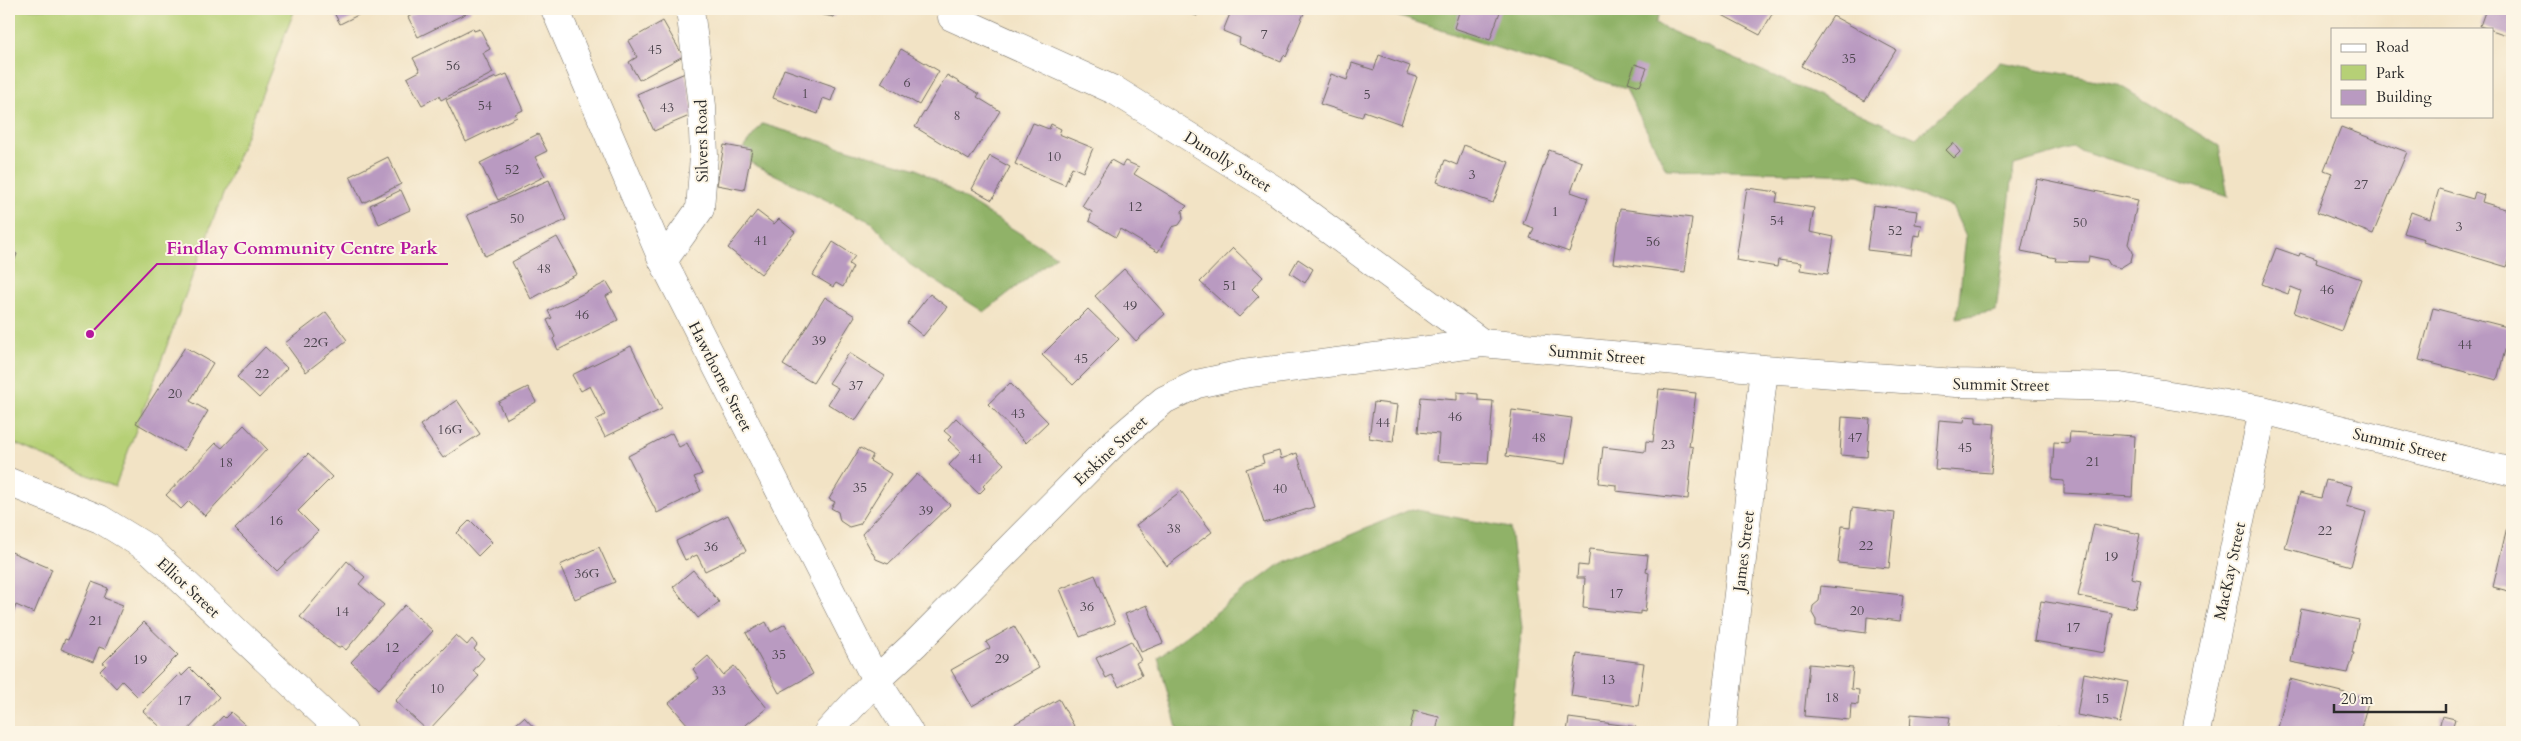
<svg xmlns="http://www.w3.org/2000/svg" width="2521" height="741" viewBox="0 0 2521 741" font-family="Cardo,serif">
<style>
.green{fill:#b6d076;stroke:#707e50}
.forest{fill:#90b267;stroke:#5e6e49}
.building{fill:#b99ac1}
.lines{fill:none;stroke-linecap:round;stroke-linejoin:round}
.minor-casing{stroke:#716b61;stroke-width:29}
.tertiary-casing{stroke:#716b61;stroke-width:29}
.minor{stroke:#fff;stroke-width:28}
.tertiary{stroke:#fff;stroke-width:28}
.labels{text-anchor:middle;stroke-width:4;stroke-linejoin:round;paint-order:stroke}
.number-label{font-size:14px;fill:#4e4750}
.street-label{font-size:16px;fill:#2b2b2b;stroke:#fcf5e5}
.leader{fill:none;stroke:#b5179e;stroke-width:2}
.callout-dot{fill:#b5179e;stroke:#fcf5e5;stroke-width:2}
.callout-label{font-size:18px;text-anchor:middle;font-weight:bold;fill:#b5179e;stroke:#fcf5e5;stroke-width:4;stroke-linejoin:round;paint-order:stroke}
</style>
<rect width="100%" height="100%" fill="#fcf5e5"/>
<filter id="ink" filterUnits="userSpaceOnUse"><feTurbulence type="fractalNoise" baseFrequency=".02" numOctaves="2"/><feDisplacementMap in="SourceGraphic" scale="10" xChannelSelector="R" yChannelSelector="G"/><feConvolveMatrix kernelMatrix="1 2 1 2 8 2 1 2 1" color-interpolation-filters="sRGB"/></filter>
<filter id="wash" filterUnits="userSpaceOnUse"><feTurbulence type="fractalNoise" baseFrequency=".0096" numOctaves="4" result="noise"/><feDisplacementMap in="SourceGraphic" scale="20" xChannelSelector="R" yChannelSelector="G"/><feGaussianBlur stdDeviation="1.12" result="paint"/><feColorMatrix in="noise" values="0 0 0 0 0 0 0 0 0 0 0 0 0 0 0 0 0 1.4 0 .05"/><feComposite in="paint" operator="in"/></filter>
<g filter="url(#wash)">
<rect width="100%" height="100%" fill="#f2e3c5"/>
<path class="green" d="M 9,9 L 295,9 L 210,228 L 115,487 L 9,441 Z"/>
<path class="forest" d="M 1375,9 L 1661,9 L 1655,24 L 1916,138 L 2001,62 L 2117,84 L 2219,146 L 2228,197 L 2073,148 L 2014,165 L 1996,311 L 1957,318 L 1966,237 L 1952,207 L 1859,175 L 1666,169 L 1626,89 Z
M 762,124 L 917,169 L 1056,256 L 984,312 L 909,264 L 873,223 L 737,156 Z
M 1412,509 L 1510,528 L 1522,628 L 1509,732 L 1178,732 L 1158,657 L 1277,566 Z"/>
<g id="blocks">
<path class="building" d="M 332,9 L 370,9 L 340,24 Z
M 414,9 L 470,9 L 471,11 L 418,37 L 408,17 L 416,13 Z
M 792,9 L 835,9 L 834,17 Z
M 1178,9 L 1199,9 L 1197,16 Z
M 1232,9 L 1293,9 L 1304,13 L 1286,57 L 1284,55 L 1281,62 L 1239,44 L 1240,38 L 1223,31 Z
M 1460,9 L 1501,9 L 1490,40 L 1454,28 Z
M 1711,9 L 1775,9 L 1760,35 Z
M 2486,9 L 2512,9 L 2512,37 L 2480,26 Z
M 1833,16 L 1896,50 L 1865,101 L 1801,66 Z
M 663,21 L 683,56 L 639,80 L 629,62 L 637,57 L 628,41 Z
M 473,28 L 474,31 L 480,29 L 490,49 L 483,53 L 493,73 L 441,100 L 439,96 L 422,105 L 407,78 L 420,71 L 413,58 Z
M 901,49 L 939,71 L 919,105 L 881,83 Z
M 1379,55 L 1410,66 L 1407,74 L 1417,77 L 1401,124 L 1364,111 L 1362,117 L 1320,104 L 1331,74 L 1347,80 L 1352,63 L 1374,70 Z
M 1635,64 L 1647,68 L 1640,86 L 1628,82 Z
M 784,69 L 836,87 L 831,101 L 823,98 L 818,114 L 773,98 Z
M 685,73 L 694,114 L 654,131 L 637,94 Z
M 507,74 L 523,110 L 515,114 L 517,117 L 466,142 L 446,100 L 496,77 L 497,78 Z
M 947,75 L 979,94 L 977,97 L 1000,111 L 969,160 L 915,127 Z
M 1033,123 L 1049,129 L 1051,124 L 1061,129 L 1059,134 L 1093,148 L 1083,172 L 1072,167 L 1065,185 L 1015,164 Z
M 2341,127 L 2407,152 L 2373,234 L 2317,212 L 2332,173 L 2324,170 Z
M 538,134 L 547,151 L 535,157 L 545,176 L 498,200 L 480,163 Z
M 1953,143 L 1960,152 L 1954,158 L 1946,150 Z
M 724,145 L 752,150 L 744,190 L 717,185 Z
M 1464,145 L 1509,162 L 1493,203 L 1437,182 L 1445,160 L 1457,165 Z
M 1549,150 L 1582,162 L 1571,192 L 1588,198 L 1569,252 L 1530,238 L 1534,228 L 1523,224 Z
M 990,156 L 1010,167 L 992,200 L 972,189 Z
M 388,157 L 401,184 L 363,203 L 350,176 Z
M 1111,160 L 1122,166 L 1125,161 L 1139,167 L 1134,174 L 1187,206 L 1182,211 L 1183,219 L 1179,225 L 1172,227 L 1158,252 L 1120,229 L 1116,237 L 1089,221 L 1092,212 L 1082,206 Z
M 2037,179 L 2138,200 L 2128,244 L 2133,252 L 2131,261 L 2120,268 L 2110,265 L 2107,260 L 2089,256 L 2088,262 L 2055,261 L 2056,258 L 2021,251 Z
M 549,180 L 566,220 L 485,256 L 467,215 Z
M 1747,188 L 1778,192 L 1776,202 L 1814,208 L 1810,232 L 1834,237 L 1828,274 L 1800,270 L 1801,263 L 1778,260 L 1777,267 L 1736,260 Z
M 2439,189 L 2473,199 L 2475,192 L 2484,195 L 2482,202 L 2512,211 L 2512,251 L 2507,267 L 2423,242 L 2424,239 L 2404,233 L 2411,212 L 2430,219 Z
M 401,190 L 410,210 L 379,224 L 370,205 Z
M 1873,205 L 1917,211 L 1915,224 L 1922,225 L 1920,236 L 1914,235 L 1911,255 L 1867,250 Z
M 1620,209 L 1692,218 L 1685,272 L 1613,263 Z
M 757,211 L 774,224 L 779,219 L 795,232 L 761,274 L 728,248 Z
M 557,237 L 577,274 L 531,299 L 512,262 Z
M 833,242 L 855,256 L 849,264 L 853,267 L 843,287 L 836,283 L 833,287 L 813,275 Z
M 1233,248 L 1263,277 L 1252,289 L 1259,296 L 1239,317 L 1200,282 Z
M 2276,248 L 2299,256 L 2300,253 L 2317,259 L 2316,263 L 2361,279 L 2342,331 L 2294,313 L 2301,291 L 2291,287 L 2288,294 L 2262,284 Z
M 9,250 L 17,254 L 9,275 Z
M 1298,259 L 1313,269 L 1305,283 L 1290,273 Z
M 1124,269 L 1165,314 L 1136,341 L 1095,296 Z
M 607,282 L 613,292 L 606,296 L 618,320 L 558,350 L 553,339 L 555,337 L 547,320 L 552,318 L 548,311 Z
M 930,294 L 947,307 L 923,336 L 907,323 Z
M 825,297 L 855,316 L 813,383 L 783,365 Z
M 2433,308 L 2511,328 L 2497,380 L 2419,360 Z
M 1088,309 L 1119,339 L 1073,385 L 1042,355 Z
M 326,312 L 347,340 L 306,372 L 285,343 Z
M 631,346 L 662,409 L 605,437 L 596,420 L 605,415 L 590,386 L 581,391 L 572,375 Z
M 185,347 L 213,363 L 190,401 L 208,411 L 184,451 L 136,423 Z
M 265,347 L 287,368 L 259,398 L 237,377 Z
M 849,353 L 885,376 L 855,421 L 828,404 L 838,388 L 829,383 Z
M 1010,383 L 1048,422 L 1026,443 L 988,404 Z
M 528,387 L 536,402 L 506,419 L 498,402 Z
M 1659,389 L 1696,393 L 1689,446 L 1693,447 L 1688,499 L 1616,491 L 1616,485 L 1599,483 L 1603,447 L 1645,452 L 1646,441 L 1653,442 Z
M 1457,392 L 1478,394 L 1478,400 L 1493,401 L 1488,464 L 1437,461 L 1439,434 L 1418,432 L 1421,397 L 1457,400 Z
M 457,400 L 480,434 L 443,458 L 420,425 Z
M 1374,402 L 1398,405 L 1393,442 L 1369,438 Z
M 1512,410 L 1572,418 L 1565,464 L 1506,456 Z
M 1965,416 L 1976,417 L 1976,422 L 1995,424 L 1991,473 L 1935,469 L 1939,420 L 1964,422 Z
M 1842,417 L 1870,419 L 1867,457 L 1840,455 Z
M 956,418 L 1004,464 L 983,486 L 985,488 L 979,494 L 949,465 L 961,452 L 948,440 L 951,437 L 944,431 Z
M 244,425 L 267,449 L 205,516 L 189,501 L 181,509 L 166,495 L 216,443 L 222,448 Z
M 2070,432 L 2135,436 L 2132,497 L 2064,493 L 2064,481 L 2052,480 L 2054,442 L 2069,443 Z
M 672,433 L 679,447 L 687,443 L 702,474 L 694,477 L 701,491 L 657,513 L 628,456 Z
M 860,448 L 873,455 L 870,461 L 891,474 L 860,524 L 849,527 L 840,521 L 838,512 L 831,508 L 835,502 L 829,499 Z
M 1279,451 L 1281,459 L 1297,453 L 1314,507 L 1264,523 L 1246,469 L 1264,463 L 1262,456 Z
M 308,454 L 332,477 L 298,511 L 318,531 L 277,571 L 235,529 Z
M 917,474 L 950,505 L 888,564 L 876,559 L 862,534 Z
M 2326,480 L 2352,486 L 2346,506 L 2366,512 L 2351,566 L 2285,548 L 2300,493 L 2321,498 Z
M 1181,491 L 1212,532 L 1167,566 L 1136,525 Z
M 1852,508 L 1895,513 L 1889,568 L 1838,563 L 1842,526 L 1850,527 Z
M 728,515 L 746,551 L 705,571 L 697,555 L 685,560 L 676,541 Z
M 470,520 L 492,542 L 478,556 L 457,533 Z
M 2094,524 L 2140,534 L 2131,578 L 2141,580 L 2135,608 L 2078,596 Z
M 2507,527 L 2512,528 L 2512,592 L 2493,587 Z
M 599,547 L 615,582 L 575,599 L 560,565 Z
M 1590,549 L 1648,555 L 1646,572 L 1649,573 L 1645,612 L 1640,611 L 1640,614 L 1583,608 L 1585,578 L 1577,578 L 1578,565 L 1588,566 Z
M 9,551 L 52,569 L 34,613 L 16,605 L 12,616 L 9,615 Z
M 347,561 L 365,577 L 359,584 L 384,605 L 346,650 L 341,646 L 338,648 L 300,617 Z
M 693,570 L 719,602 L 698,618 L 673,587 Z
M 1095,575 L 1115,623 L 1080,637 L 1060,589 Z
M 92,582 L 108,588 L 104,598 L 123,605 L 105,649 L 99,647 L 93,662 L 61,649 L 65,639 L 68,640 Z
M 1821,586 L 1903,595 L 1900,621 L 1867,617 L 1866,633 L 1816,626 L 1816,620 L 1812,613 L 1813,606 L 1819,601 Z
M 2041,601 L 2112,613 L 2105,653 L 2034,641 Z
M 405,605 L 433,631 L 379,689 L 351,662 Z
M 1147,605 L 1163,643 L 1141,652 L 1125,614 Z
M 2301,608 L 2359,620 L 2352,653 L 2354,653 L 2348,673 L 2291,662 Z
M 144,622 L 178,655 L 137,696 L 122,681 L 116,688 L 100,671 L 106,665 L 103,663 Z
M 766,622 L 771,632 L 785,624 L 813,674 L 779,693 L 746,633 Z
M 1014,626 L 1039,668 L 972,706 L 951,670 L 990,648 L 986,642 Z
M 456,635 L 467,645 L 472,639 L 477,645 L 474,649 L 484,658 L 473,671 L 479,676 L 428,731 L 395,701 Z
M 1131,641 L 1141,660 L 1136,663 L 1142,675 L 1119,687 L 1112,675 L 1106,678 L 1096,658 Z
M 1577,654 L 1644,663 L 1638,706 L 1571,696 Z
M 708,656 L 723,675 L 734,666 L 767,708 L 737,732 L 694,732 L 669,703 L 699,678 L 693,669 Z
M 1809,664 L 1853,668 L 1851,689 L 1859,690 L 1858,705 L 1851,704 L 1850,720 L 1804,716 Z
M 190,668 L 219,697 L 186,732 L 166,732 L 143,711 L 180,673 L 182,676 Z
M 2084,673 L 2128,682 L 2120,723 L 2077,715 Z
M 2290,679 L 2369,699 L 2360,732 L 2277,732 Z
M 1059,699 L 1074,726 L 1066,730 L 1067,732 L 1000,732 Z
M 1414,711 L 1439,717 L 1436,732 L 1409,732 Z
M 231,712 L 253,732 L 208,732 L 223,716 L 225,718 Z
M 1911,714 L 1950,717 L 1948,732 L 1910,732 Z
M 2442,716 L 2455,719 L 2451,732 L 2438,732 Z
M 524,717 L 538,732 L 507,732 Z
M 1569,718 L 1636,727 L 1635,732 L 1567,732 Z
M 2057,727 L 2080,731 L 2080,732 L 2056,732 Z"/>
</g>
</g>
<g filter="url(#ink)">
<use href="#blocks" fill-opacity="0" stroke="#716b61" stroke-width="1"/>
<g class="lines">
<defs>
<path id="minor" d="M 952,17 L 1116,91 L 1278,192 L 1482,343
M 663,261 L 700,209 L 704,156 L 702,106 L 690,9
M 9,482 L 100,519 L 149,549 L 343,732
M 828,732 L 876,680 L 916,643 L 1114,443 L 1164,400 L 1197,384 L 1243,374 L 1482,343 L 1764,369 L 1956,383 L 2120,387 L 2263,410 L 2512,472
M 1722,732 L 1764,369
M 2196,732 L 2263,410"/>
<path id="tertiary" d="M 555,9 L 663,261 L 876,680 L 909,732"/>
</defs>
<use href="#minor" class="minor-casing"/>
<use href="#tertiary" class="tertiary-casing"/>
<use href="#minor" class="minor"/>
<use href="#tertiary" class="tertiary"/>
</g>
</g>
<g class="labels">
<g class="number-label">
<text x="1264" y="39">7</text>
<text x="655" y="54">45</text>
<text x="1849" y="63">35</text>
<text x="453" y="70">56</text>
<text x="907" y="87">6</text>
<text x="805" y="98">1</text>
<text x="1367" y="99">5</text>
<text x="485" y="110">54</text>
<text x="667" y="112">43</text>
<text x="957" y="120">8</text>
<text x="1054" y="161">10</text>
<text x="512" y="174">52</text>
<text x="1472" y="179">3</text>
<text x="2361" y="189">27</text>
<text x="1135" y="211">12</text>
<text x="1555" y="216">1</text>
<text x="517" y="223">50</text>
<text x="1777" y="225">54</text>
<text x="2080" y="227">50</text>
<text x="2459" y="231">3</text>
<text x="1895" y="235">52</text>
<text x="761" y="245">41</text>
<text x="1653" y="246">56</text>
<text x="544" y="273">48</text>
<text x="1230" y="290">51</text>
<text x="2327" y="294">46</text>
<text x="1130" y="310">49</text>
<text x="582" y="319">46</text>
<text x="819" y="345">39</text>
<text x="316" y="347">22G</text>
<text x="2465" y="349">44</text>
<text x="1081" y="363">45</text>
<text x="262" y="378">22</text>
<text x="856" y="390">37</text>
<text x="175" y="398">20</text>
<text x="1018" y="418">43</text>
<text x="1455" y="421">46</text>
<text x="1383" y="427">44</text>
<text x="450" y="434">16G</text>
<text x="1539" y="442">48</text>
<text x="1855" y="442">47</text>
<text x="1668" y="449">23</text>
<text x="1965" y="452">45</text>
<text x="976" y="463">41</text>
<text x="2093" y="466">21</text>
<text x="226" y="467">18</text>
<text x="860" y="492">35</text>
<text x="1280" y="493">40</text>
<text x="926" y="515">39</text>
<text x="276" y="525">16</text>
<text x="1174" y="533">38</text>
<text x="2325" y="535">22</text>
<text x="1866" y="550">22</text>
<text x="711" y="551">36</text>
<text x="2111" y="561">19</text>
<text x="587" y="578">36G</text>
<text x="1616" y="598">17</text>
<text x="1087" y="611">36</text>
<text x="1857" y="615">20</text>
<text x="342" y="616">14</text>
<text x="96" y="625">21</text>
<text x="2073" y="632">17</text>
<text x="392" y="652">12</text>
<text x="779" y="659">35</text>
<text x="1002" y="663">29</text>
<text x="140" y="664">19</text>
<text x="1608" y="684">13</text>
<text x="437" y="693">10</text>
<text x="719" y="695">33</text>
<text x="1832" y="702">18</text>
<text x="2102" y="703">15</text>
<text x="184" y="705">17</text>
</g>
<g class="street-label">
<text transform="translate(701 141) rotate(-91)" y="6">Silvers Road</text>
<text transform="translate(1228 161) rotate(32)" y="6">Dunolly Street</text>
<text transform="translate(1597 354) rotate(5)" y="6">Summit Street</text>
<text transform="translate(721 376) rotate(63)" y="6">Hawthorne Street</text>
<text transform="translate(2001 384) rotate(1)" y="6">Summit Street</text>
<text transform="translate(2400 444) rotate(14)" y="6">Summit Street</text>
<text transform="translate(1110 450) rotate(-43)" y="6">Erskine Street</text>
<text transform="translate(1743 551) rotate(-83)" y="6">James Street</text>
<text transform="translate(2229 571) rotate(-78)" y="6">MacKay Street</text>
<text transform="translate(189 587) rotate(43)" y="6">Elliot Street</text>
</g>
</g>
<path class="leader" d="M90 334L157 264H448"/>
<circle class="callout-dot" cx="90" cy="334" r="5"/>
<g class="callout-label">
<text x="302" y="254">Findlay Community Centre Park</text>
</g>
<rect width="2521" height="741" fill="none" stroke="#fcf5e5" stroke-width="30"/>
<rect x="2331" y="28" width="162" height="90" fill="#fcf5e5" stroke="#a8a49b"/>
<rect x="2341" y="44" width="25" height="8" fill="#ffffff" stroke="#a8a49b"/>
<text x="2376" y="52" font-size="15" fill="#2b2b2b">Road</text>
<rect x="2341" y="65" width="25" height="15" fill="#b6d076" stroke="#a8a49b"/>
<text x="2376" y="78" font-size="15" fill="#2b2b2b">Park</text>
<rect x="2341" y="90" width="25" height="15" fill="#b99ac1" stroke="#a8a49b"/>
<text x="2376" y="102" font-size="15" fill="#2b2b2b">Building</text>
<path d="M2334 704v8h112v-8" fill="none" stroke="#2b2b2b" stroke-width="2.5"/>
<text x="2341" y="704" font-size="15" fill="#2b2b2b" stroke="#fcf5e5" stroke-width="4" paint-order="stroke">20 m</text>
</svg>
